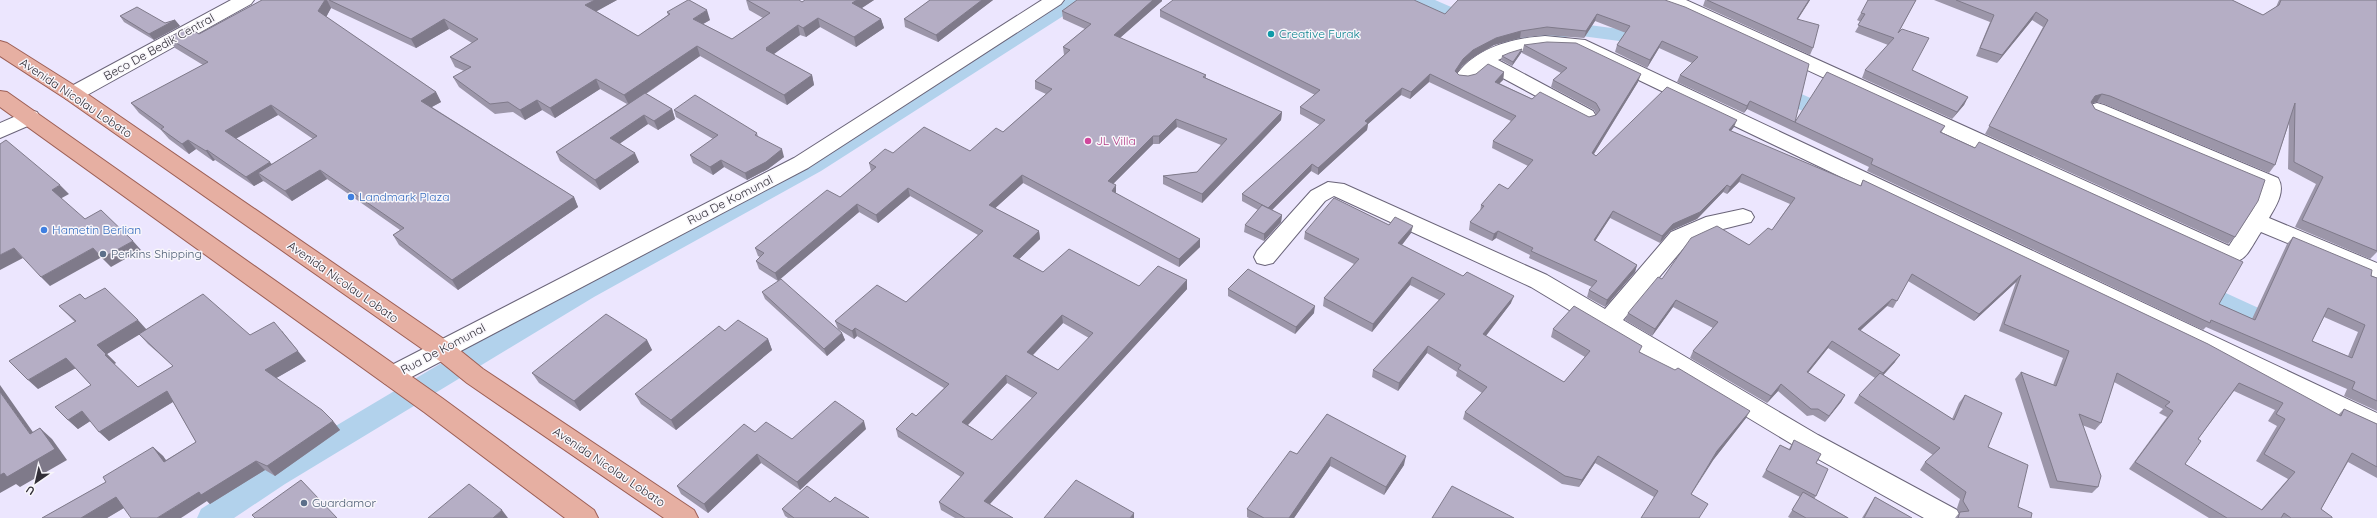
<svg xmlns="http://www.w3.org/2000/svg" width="2377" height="518" viewBox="0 0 2377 518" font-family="Quicksand,sans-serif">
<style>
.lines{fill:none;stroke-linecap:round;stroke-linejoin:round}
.canal{fill:#b2d2ec;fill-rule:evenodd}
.minor-casing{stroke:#6a6479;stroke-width:2}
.major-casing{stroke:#9d5f55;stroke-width:2}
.minor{fill:#fff;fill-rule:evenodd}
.major{fill:#e6afa2;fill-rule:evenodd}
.wall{fill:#9c96a9;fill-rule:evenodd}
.shaded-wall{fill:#7f7a8a}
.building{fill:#b5aec5;stroke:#7f7a8a;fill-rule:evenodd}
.culture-dot{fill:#0f9aa8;stroke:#f8f6fb;stroke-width:1.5}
.hotel-dot{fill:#d1479c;stroke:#f8f6fb;stroke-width:1.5}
.shop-dot{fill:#3f7fe0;stroke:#f8f6fb;stroke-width:1.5}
.service-dot{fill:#5c6f8a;stroke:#f8f6fb;stroke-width:1.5}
.labels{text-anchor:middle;stroke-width:3;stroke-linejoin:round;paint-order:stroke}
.culture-label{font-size:12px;fill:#0d838f;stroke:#f8f6fb;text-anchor:start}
.street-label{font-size:12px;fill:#322f38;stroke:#f8f6fb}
.hotel-label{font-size:12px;fill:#b23c85;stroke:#f8f6fb;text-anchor:start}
.shop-label{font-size:12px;fill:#366cbe;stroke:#f8f6fb;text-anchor:start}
.service-label{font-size:12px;fill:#4e5e75;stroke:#f8f6fb;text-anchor:start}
</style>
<rect width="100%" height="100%" fill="#ece6fe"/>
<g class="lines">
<path class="canal" d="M 1061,0 L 1085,0 L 1082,4 L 821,171 L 594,297 L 285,484 L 234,518 L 197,518 L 201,509 L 265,468 L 576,283 L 805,159 Z
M 1408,0 L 1435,0 L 1509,32 L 1524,35 L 1574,23 L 1657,34 L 1664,35 L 1667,40 L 1664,45 L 1657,46 L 1574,35 L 1524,47 L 1505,44 L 1411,4 Z
M 1770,80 L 1844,113 L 1847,118 L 1844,123 L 1836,125 L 1828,123 L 1763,92 L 1759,87 L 1763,82 Z
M 2193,278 L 2291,323 L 2295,330 L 2291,337 L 2282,340 L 2273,337 L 2184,294 L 2181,287 L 2184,280 Z"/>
<defs>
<path id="minor" d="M 231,0 L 254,0 L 251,4 L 80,99 L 73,100 L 66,99 L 63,94 L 66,89 Z
M 1042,0 L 1064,0 L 1061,4 L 808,168 L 400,383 L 392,386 L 384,383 L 380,376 L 384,369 L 794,158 Z
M 1662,0 L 1686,0 L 2229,246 L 2253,209 L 2260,187 L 2090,115 L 2087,110 L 2090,105 L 2097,103 L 2104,105 L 2278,178 C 2286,191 2276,206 2269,218 L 2377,263 L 2377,280 L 2261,232 C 2246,255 2245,268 2215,259 L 1665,4 Z
M 1545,36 L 1585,40 L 2377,413 L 2377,434 L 1574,49 C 1548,46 1522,47 1498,60 L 1593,111 L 1596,116 L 1593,121 L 1586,123 L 1486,69 C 1477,77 1471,85 1458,81 L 1455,77 C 1474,48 1513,38 1545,36 Z
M 30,110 L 37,112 L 40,117 L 37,122 L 0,138 L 0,123 Z
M 1328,182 L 1344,184 L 1547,275 L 1605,309 L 1671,232 L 1706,217 L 1743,209 L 1751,212 L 1754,217 L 1751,222 L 1711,232 L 1687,244 L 1623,320 L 1818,435 L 1957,510 L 1961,518 L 1924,518 L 1800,449 L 1531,287 L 1334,196 L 1325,201 L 1273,263 L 1265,265 L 1257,263 L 1254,257 L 1257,251 L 1311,191 Z"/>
<path id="major" d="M 0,41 L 7,43 L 80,89 L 457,348 L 483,369 L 694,510 L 698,518 L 664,518 L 467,383 L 441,362 L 66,99 L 0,56 Z
M 0,91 L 7,92 L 442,398 L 594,510 L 598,518 L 565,518 L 424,412 L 0,107 Z"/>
</defs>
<use href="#minor" class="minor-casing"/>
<use href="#major" class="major-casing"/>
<use href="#minor" class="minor"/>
<use href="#major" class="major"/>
</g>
<path class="wall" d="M 262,0 L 617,0 L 596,11 L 638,36 L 668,15 L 667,12 L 710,20 L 703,24 L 732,39 L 763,18 L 749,10 L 746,0 L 802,2 L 805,0 L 874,0 L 862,8 L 881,19 L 884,28 L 856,47 L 820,27 L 806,37 L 800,35 L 773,54 L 812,75 L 814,85 L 787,105 L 700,56 L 646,94 L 672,109 L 675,119 L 658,130 L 648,124 L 620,143 L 639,162 L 600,190 L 560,161 L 556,152 L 627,104 L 600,89 L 555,118 L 542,110 L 525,120 L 513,112 L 495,114 L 459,87 L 453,77 L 464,71 L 455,67 L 450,57 L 472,43 L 449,29 L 416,48 L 331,8 L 326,17 L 436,92 L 441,102 L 432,107 L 574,197 L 578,207 L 458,290 L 399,245 L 393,235 L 400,230 L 327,179 L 292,201 L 265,182 L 263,181 L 254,186 L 215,160 L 213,161 L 196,149 L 189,154 L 169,139 L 161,130 L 139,113 L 131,103 L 203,65 L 175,48 L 168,38 L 199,34 ZM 278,115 L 313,139 L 272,164 L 236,138 Z
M 930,0 L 993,0 L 938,42 L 905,27 L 904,19 Z
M 1077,0 L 1162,0 L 1162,1 L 1120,38 L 1206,75 L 1206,78 L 1282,112 L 1281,120 L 1202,203 L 1163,184 L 1163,176 L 1197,172 L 1221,145 L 1177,127 L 1159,144 L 1153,144 L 1113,184 L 1116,193 L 1200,247 L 1179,267 L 1023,183 L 995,208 L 1039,231 L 1040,239 L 1019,259 L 1043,272 L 1139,286 L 1187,280 L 1187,289 L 990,504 L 1013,518 L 955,518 L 941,510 L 939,502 L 961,477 L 898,437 L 896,429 L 916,416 L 944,388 L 857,336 L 854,339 L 838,329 L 835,321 L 906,302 L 978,235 L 910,196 L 878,223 L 859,212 L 778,281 L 759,269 L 756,261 L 760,257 L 758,256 L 755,248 L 840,197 L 871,171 L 869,163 L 893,153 L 970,151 L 1003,132 L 1046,94 L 1035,89 L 1035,81 L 1064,55 L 1063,47 L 1085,29 L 1063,19 L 1062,11 ZM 1063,323 L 1089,338 L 1058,370 L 1033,355 ZM 1007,383 L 1032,398 L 992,440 L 968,425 Z
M 1666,0 L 1795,122 L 1945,126 L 1941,133 L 2219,304 L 2252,319 L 2287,244 L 2293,237 L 2377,278 L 2377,411 L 2344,396 L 2347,389 L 2206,327 L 2203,330 L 1867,171 L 1869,167 L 1747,109 L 1744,113 L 1677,82 L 1680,75 L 1692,63 L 1659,48 L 1647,68 L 1615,52 L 1617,45 L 1626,33 L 1595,21 L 1584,38 L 1545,35 L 1520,38 L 1494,45 L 1472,58 L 1462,66 L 1457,73 L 1459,75 L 1468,76 L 1504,72 L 1503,80 L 1499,83 L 1532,99 L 1589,117 L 1596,115 L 1596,114 L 1594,110 L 1551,87 L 1553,80 L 1561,73 L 1522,53 L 1524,45 L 1638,82 L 1594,154 L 1596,156 L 1734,127 L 1731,131 L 1860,186 L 1863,180 L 2338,415 L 2344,409 L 2377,424 L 2377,478 L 2348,462 L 2321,509 L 2332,518 L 2209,518 L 2129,469 L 2167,417 L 2159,413 L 2163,409 L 2114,382 L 2101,423 L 2095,430 L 2082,425 L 2098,487 L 2092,493 L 2050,488 L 2015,379 L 2021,372 L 2053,385 L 2063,358 L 1999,331 L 2016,282 L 1974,321 L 1908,281 L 1893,308 L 1887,306 L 1860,331 L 1895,362 L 1883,375 L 1952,419 L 1959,403 L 1965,395 L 1988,447 L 2018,507 L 2031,518 L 1955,518 L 1959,513 L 1957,508 L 1960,499 L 1920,470 L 1925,462 L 1933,455 L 1854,403 L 1859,395 L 1875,378 L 1828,348 L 1808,373 L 1845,395 L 1841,402 L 1825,422 L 1813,415 L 1807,416 L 1778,391 L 1767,403 L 1690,358 L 1693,351 L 1713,328 L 1673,307 L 1652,336 L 1625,320 L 1628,313 L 1662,279 L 1749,245 L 1772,230 L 1790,204 L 1739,182 L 1727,194 L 1723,192 L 1697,219 L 1670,231 L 1660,243 L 1610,218 L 1595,241 L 1637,265 L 1635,272 L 1605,307 L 1587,297 L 1589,290 L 1592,287 L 1529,258 L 1530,255 L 1496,238 L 1492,241 L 1469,230 L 1470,222 L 1480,212 L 1481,205 L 1508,189 L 1528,166 L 1492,148 L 1493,141 L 1511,121 L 1429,82 L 1410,99 L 1401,95 L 1368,124 L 1367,130 L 1318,175 L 1311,171 L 1272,210 L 1282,215 L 1281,222 L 1264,241 L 1244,232 L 1245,225 L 1258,210 L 1242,201 L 1242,194 L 1320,125 L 1300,114 L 1300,107 L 1315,95 L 1160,17 L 1160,10 L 1445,14 ZM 2324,317 L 2358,332 L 2348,356 L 2312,341 ZM 2234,391 L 2275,410 L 2268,421 L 2277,426 L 2256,461 L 2288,479 L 2261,510 L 2185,464 L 2198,439 Z
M 1705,0 L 1810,0 L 1798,19 L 1813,48 L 1810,55 L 1703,6 Z
M 1916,0 L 1899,32 L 1912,70 L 1968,97 L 1964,105 L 1952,119 L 1862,78 L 1865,70 L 1888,45 L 1855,32 L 1861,22 L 1857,20 L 1861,13 Z
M 1934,0 L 2232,0 L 2263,15 L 2276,7 L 2279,0 L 2377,0 L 2377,252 L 2370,259 L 2295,227 L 2316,184 L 2288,169 L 2289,123 L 2275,165 L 2269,173 L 2104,104 L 2097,102 L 2092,103 L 2095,109 L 2235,237 L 2228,244 L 1985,134 L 2043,27 L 2032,20 L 1997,63 L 1976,56 L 1990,22 Z
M 120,16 L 165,23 L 175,20 L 180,26 L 154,40 L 124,22 Z
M 1521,53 L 1512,66 L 1501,60 L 1502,56 Z
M 674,110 L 757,133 L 758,137 L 784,157 L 768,169 L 747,180 L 724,167 L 713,175 L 693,163 L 690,155 L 713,139 L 676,117 Z
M 1389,225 L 1411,233 L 1402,245 L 1511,303 L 1486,336 L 1564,382 L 1585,357 L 1551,337 L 1553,329 L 1640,352 L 1746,418 L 1714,459 L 1654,497 L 1595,463 L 1579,487 L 1562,484 L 1463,419 L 1465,412 L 1482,393 L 1456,376 L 1457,372 L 1427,353 L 1398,391 L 1372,377 L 1373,370 L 1439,300 L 1410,285 L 1372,332 L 1323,306 L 1324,298 L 1354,264 L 1304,239 L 1305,232 Z
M 1228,289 L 1314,313 L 1295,334 L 1228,296 Z
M 762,292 L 842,333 L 845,340 L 827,356 L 765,299 Z
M 85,299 L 147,330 L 250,335 L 306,361 L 276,378 L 333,421 L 340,430 L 275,476 L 265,470 L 210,504 L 207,501 L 124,508 L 107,518 L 42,518 L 106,482 L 153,447 L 163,456 L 166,460 L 196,442 L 173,402 L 109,441 L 90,421 L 78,429 L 68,420 L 91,385 L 75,368 L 38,389 L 75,322 L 59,306 ZM 139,334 L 148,344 L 173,366 L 138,387 L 114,364 L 116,363 L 107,354 Z
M 725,331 L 768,339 L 772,350 L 676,430 L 641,404 L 635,394 Z
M 647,340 L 652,350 L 580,411 L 539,383 L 532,373 Z
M 1327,414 L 1404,465 L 1384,495 L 1330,466 L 1294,518 L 1249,518 L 1247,517 L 1247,509 L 1297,454 Z
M 866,429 L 800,490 L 761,463 L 708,513 L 681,494 L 677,486 L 755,432 L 792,439 Z
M 1794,440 L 1816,463 L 1816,496 L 1814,499 L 1849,518 L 1790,518 L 1788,517 L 1800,497 L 1762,477 L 1780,445 L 1789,449 Z
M 1875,497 L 1912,518 L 1862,518 L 1870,505 Z
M 830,502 L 869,518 L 788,518 L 785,516 L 782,509 Z"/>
<path class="shaded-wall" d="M 325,0 L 327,0 L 331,8 L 324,21 L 318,11 Z
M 595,0 L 617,0 L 590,15 L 585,5 Z
M 857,0 L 874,0 L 854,13 L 852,3 Z
M 982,0 L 993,0 L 938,42 L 936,35 Z
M 1153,0 L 1162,0 L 1162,1 L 1114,43 L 1114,35 Z
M 1809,0 L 1810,0 L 1794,25 L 1797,19 Z
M 707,10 L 710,20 L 696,28 L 693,19 Z
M 2036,12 L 2032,20 L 1997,63 L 2002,55 Z
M 1597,14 L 1595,21 L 1584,38 L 1586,31 Z
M 818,18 L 820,27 L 806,37 L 803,28 Z
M 444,19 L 449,29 L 416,48 L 411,39 Z
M 881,19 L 884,28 L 856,47 L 854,37 Z
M 175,20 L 180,26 L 154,40 L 149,34 Z
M 798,25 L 800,35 L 770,57 L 766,50 L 766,48 Z
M 1521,31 L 1520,38 L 1494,45 L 1472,58 L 1462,66 L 1454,78 L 1455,71 L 1463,59 L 1473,50 L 1496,38 Z
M 1662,41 L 1659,48 L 1647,68 L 1650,60 Z
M 697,46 L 700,56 L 629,105 L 624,95 Z
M 1522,49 L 1521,53 L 1512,66 L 1513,62 Z
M 1504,72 L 1503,80 L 1494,89 L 1495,82 Z
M 1430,74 L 1429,82 L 1410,99 L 1411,92 Z
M 1641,74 L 1638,82 L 1590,160 L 1592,153 Z
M 812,75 L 814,85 L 787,105 L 784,95 Z
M 596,79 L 600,89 L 555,118 L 550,108 Z
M 1402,88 L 1401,95 L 1368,124 L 1367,130 L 1318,175 L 1318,168 L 1365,121 Z
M 436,92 L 441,102 L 426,110 L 421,101 Z
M 2102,94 L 2097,102 L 2090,104 L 2095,96 Z
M 1968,97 L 1964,105 L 1952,119 L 1957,112 Z
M 537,100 L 542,110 L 525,120 L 520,110 Z
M 1750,101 L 1747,109 L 1744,113 L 1747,106 Z
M 271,105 L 278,115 L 232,141 L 225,131 Z
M 672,109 L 675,119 L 658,130 L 654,121 Z
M 1282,112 L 1281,120 L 1202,203 L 1202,194 Z
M 644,115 L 648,124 L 615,147 L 610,138 Z
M 1176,119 L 1177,127 L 1159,144 L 1159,136 Z
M 1737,120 L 1734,127 L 1726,137 L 1729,130 Z
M 1153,136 L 1153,144 L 1108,189 L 1108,181 Z
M 188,140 L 196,149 L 189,154 L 182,144 Z
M 782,149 L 784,157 L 768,169 L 747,180 L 745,173 Z
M 207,150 L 215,160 L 213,161 L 206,151 Z
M 635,153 L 639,162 L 600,190 L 595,180 Z
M 721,160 L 724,167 L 713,175 L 710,167 Z
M 270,162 L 277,172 L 258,173 L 263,181 L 254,186 L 246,177 Z
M 1312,164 L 1311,171 L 1267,215 L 1268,208 Z
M 320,170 L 327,179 L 292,201 L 285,191 Z
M 1742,174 L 1739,182 L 1727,194 L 1730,187 Z
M 1022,175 L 1023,183 L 990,213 L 989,205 Z
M 60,185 L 69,194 L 60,199 L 52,190 Z
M 1116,185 L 1116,193 L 1112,191 Z
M 1727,185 L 1723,192 L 1697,219 L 1670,231 L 1660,243 L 1662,236 L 1673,224 Z
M 908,188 L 910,196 L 878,223 L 876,215 Z
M 574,197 L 578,207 L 458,290 L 452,280 Z
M 857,204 L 859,212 L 778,281 L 775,273 Z
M 1613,211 L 1610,218 L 1591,247 L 1594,240 Z
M 1282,215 L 1281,222 L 1264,241 L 1264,234 Z
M 1413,226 L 1411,233 L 1397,251 L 1398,243 Z
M 1039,231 L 1040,239 L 1014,264 L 1013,256 Z
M 1498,231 L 1496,238 L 1492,241 L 1494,234 Z
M 1200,239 L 1200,247 L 1179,267 L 1179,259 Z
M 133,241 L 141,250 L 111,267 L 102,258 Z
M 14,248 L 23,258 L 0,270 L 0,255 Z
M 93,248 L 102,257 L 50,286 L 41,277 Z
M 1637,265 L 1635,272 L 1605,307 L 1607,300 Z
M 2021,275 L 2016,282 L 1974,321 L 1979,314 Z
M 1412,277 L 1410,285 L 1372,332 L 1373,324 Z
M 1187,280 L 1187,289 L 986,508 L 984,501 Z
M 1514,296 L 1511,303 L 1481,342 L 1483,334 Z
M 1892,299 L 1887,306 L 1854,336 L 1858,329 Z
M 1676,300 L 1673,307 L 1652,336 L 1655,329 Z
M 1315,306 L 1314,313 L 1295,334 L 1296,327 Z
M 1062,315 L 1063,323 L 1028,360 L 1027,352 Z
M 138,320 L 147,330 L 107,354 L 116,363 L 114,364 L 105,355 L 97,345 Z
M 855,328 L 857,336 L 854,339 L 852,331 Z
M 282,331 L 306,361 L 273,380 L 265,370 Z
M 842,333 L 845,340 L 827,356 L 824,349 Z
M 768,339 L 772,350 L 676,430 L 671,420 Z
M 647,340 L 652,350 L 580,411 L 574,401 Z
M 1832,341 L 1828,348 L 1803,379 L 1807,372 Z
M 1428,346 L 1427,353 L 1398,391 L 1399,383 Z
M 1900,355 L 1895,362 L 1879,380 L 1883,373 Z
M 66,358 L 76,368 L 38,389 L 28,380 Z
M 1006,375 L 1007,383 L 963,430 L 962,422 Z
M 1781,384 L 1778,391 L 1767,403 L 1771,396 Z
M 0,385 L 42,445 L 30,434 L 0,392 Z
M 167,391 L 176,400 L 109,441 L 99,432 Z
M 1845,395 L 1841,402 L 1825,422 L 1829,416 Z
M 82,411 L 92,420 L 78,429 L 68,420 Z
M 1750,411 L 1746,418 L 1714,459 L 1687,501 L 1717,451 Z
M 333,421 L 340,430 L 275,476 L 267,466 Z
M 864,421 L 866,429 L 800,490 L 797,482 Z
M 40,428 L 52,439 L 67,460 L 20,487 L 16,484 L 0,493 L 0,475 Z
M 153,447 L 163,456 L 173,471 L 164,462 Z
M 757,454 L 761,463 L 708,513 L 704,504 Z
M 1406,456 L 1404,465 L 1384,495 L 1386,487 Z
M 1598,456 L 1595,463 L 1579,487 L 1582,480 Z
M 1331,457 L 1330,466 L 1294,518 L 1289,518 Z
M 256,461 L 265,470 L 210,504 L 207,501 L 181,518 L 157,518 L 199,492 Z
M 116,497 L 127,506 L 107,518 L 81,518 Z
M 502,510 L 508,518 L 493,518 Z
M 1134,513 L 1134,518 L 1130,518 Z"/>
<path class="building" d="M 262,0 L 325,0 L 318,11 L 436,92 L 421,101 L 574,197 L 452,280 L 393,235 L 404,228 L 320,170 L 285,191 L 258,173 L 317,136 L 271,105 L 225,131 L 270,162 L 246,177 L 207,150 L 206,151 L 188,140 L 182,144 L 161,129 L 164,127 L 131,103 L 208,62 L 168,38 L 188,27 L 199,34 Z
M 329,0 L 595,0 L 585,5 L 638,36 L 670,14 L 667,12 L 688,0 L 689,0 L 707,10 L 693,19 L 732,39 L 770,13 L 747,0 L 799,0 L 802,2 L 805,0 L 857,0 L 852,3 L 881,19 L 854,37 L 818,18 L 803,28 L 798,25 L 766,48 L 767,49 L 766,50 L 812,75 L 784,95 L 697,46 L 624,95 L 596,79 L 550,108 L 537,100 L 520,110 L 508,102 L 490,104 L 453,77 L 471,67 L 450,57 L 478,39 L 444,19 L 411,39 Z
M 930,0 L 982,0 L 936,35 L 904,19 Z
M 1077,0 L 1153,0 L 1114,35 L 1206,75 L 1203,77 L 1282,112 L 1202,194 L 1163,176 L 1197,172 L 1227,139 L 1176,119 L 1159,136 L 1153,136 L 1108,181 L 1116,185 L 1112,191 L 1200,239 L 1179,259 L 1022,175 L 989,205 L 1039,231 L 1013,256 L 1043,272 L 1069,249 L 1139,286 L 1158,266 L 1187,280 L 984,501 L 1013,518 L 965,518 L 939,502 L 964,473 L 896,429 L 912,413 L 916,416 L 949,384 L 855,328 L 852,331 L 835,321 L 877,285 L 906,302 L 983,231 L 908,188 L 876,215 L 857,204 L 775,273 L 756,261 L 764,253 L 755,248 L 827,190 L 840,197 L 876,167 L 869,163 L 885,149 L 893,153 L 924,127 L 970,151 L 996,128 L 1003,132 L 1052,89 L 1035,81 L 1070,50 L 1063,47 L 1091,24 L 1062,11 ZM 1062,315 L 1093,333 L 1058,370 L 1027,352 ZM 1006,375 L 1037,393 L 992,440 L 962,422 Z
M 1173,0 L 1414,0 L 1445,14 L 1458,0 L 1665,0 L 1685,7 L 1809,64 L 1795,122 L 1827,72 L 1945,126 L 1940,132 L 1975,148 L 1979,142 L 2243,262 L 2219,304 L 2255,320 L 2293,237 L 2372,270 L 2371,276 L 2377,278 L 2377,401 L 2352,389 L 2355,382 L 2211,320 L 2210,323 L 1871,164 L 1873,159 L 1750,101 L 1747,106 L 1680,75 L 1698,57 L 1662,41 L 1650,60 L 1617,45 L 1630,26 L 1597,14 L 1586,31 L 1547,27 L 1521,31 L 1496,38 L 1473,50 L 1463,59 L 1455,71 L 1459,75 L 1468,76 L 1476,74 L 1488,64 L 1504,72 L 1495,82 L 1532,99 L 1540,92 L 1589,117 L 1596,115 L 1600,110 L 1596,103 L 1553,80 L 1567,68 L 1524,45 L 1547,42 L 1576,43 L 1641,74 L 1592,153 L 1596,156 L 1667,87 L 1737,120 L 1729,130 L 1861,186 L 1863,180 L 2208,344 L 2341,416 L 2344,409 L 2377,424 L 2377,467 L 2352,453 L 2321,509 L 2332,517 L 2332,518 L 2291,518 L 2284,513 L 2281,518 L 2227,518 L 2135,462 L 2173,411 L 2165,406 L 2170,402 L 2117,373 L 2101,423 L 2079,414 L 2101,476 L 2098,487 L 2057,481 L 2021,372 L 2056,386 L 2069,351 L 2004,324 L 2021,275 L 1979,314 L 1912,274 L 1897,301 L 1892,299 L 1858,329 L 1900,355 L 1883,373 L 1832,341 L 1807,372 L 1845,395 L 1829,416 L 1818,409 L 1811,409 L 1781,384 L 1771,396 L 1693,351 L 1718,322 L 1676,300 L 1655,329 L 1628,313 L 1658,277 L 1662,279 L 1691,238 L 1717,226 L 1749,245 L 1768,228 L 1772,230 L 1795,198 L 1742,174 L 1730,187 L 1727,185 L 1700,212 L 1673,224 L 1662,236 L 1613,211 L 1594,240 L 1637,265 L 1607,300 L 1589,290 L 1597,281 L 1531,251 L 1533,248 L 1498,231 L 1494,234 L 1470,222 L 1484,206 L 1481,205 L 1499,184 L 1508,189 L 1533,160 L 1493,141 L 1516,116 L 1430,74 L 1411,92 L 1402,88 L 1365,121 L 1368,123 L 1318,168 L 1312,164 L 1268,208 L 1242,194 L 1325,120 L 1300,107 L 1320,90 L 1160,10 ZM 2328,308 L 2365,325 L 2352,358 L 2312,341 ZM 2239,383 L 2283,403 L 2276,414 L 2285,419 L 2264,454 L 2295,472 L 2262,510 L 2185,464 L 2201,441 L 2198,439 Z
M 1707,0 L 1809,0 L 1797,19 L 1819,25 L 1813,48 Z
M 1868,0 L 1916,0 L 1898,33 L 1902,29 L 1929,38 L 1912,70 L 1968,97 L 1957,112 L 1865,70 L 1894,38 L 1858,25 L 1865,14 L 1861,13 Z
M 1956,0 L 2232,0 L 2263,15 L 2279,5 L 2281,0 L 2377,0 L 2377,251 L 2302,220 L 2323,177 L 2294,162 L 2295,103 L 2275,165 L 2110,96 L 2102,94 L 2095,96 L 2091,102 L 2095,109 L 2265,180 L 2258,201 L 2235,237 L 1989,126 L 2048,20 L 2036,12 L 2002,55 L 1980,48 L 1994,15 Z
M 137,7 L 165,23 L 175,20 L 149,34 L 120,16 Z
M 1522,49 L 1513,62 L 1502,56 L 1509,53 Z
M 645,93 L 672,109 L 654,121 L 644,115 L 610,138 L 635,153 L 595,180 L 556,152 Z
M 695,95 L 757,133 L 755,135 L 782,149 L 766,162 L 745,173 L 721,160 L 710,167 L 690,155 L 718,135 L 674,110 Z
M 6,140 L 60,185 L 52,190 L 85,219 L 101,210 L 133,241 L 102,258 L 93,248 L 41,277 L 14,248 L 0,255 L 0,144 Z
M 1334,198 L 1389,225 L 1395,217 L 1413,226 L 1398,243 L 1463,276 L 1467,272 L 1514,296 L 1483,334 L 1564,382 L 1590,351 L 1553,329 L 1574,306 L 1642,346 L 1639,352 L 1675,370 L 1678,368 L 1750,411 L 1717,451 L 1691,494 L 1708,504 L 1699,518 L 1641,518 L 1658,491 L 1598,456 L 1582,480 L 1565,476 L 1465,412 L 1487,387 L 1458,369 L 1461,365 L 1428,346 L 1399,383 L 1373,370 L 1445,294 L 1412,277 L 1373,324 L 1324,298 L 1359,259 L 1305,232 Z
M 1262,205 L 1282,215 L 1264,234 L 1245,225 Z
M 1248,269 L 1315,306 L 1296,327 L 1228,289 Z
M 781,279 L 842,333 L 824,349 L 762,292 Z
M 105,288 L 138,320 L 97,345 L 106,354 L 105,355 L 138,387 L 173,366 L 139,334 L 203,294 L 250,335 L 274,322 L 298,351 L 265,370 L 322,410 L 333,421 L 267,466 L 256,461 L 201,495 L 199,492 L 157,518 L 131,518 L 116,497 L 81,518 L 42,518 L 106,482 L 103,477 L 153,447 L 164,462 L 196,442 L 167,391 L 99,432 L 82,411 L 68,420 L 55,407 L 91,385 L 66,358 L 28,380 L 9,361 L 76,321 L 59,306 L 80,294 L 85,299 Z
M 606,314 L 647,340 L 574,401 L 532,373 Z
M 738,320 L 768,339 L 671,420 L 635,394 L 719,326 L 725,331 Z
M 1880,373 L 1954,420 L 1965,395 L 2002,413 L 1988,447 L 2028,465 L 2018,507 L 2032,513 L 2031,518 L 1958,518 L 1960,512 L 1969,511 L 1963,501 L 1966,492 L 1925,462 L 1940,448 L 1859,395 Z
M 0,392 L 30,434 L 40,428 L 55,449 L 7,477 L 4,473 L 0,475 Z
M 835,401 L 864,421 L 797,482 L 757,454 L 704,504 L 677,486 L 744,424 L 755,432 L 766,422 L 792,439 Z
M 1327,414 L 1406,456 L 1386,487 L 1331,457 L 1289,518 L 1264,518 L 1247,509 L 1290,451 L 1297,454 Z
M 1794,440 L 1821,454 L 1816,463 L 1828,469 L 1816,496 L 1766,470 L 1780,445 L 1790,450 Z
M 301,480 L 337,518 L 255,518 L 252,515 Z
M 1076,480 L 1134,513 L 1130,518 L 1044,518 Z
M 469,484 L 502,510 L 493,518 L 428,518 Z
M 807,486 L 830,502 L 835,497 L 869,518 L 794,518 L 782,509 Z
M 1452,486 L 1514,518 L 1432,518 Z
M 1803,492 L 1848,518 L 1806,518 L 1792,510 Z
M 1875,497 L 1912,518 L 1864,518 Z"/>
<circle class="culture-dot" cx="1271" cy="34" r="4"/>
<circle class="hotel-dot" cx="1088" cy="141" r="4"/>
<g class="shop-dot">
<circle cx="351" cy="197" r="4"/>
<circle cx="44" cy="230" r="4"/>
</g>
<g class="service-dot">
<circle cx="103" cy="254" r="4"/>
<circle cx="304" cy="503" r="4"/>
</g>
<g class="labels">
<g class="culture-label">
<text x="1279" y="38">Creative Furak</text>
</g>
<g class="street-label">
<text transform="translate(159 47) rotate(-29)" y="4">Beco De Bedik Central</text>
<text transform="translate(76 98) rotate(34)" y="4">Avenida Nicolau Lobato</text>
<text transform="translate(730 200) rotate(-27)" y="4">Rua De Komunal</text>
<text transform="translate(343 282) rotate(35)" y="4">Avenida Nicolau Lobato</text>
<text transform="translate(443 349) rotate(-28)" y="4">Rua De Komunal</text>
<text transform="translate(609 467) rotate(34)" y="4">Avenida Nicolau Lobato</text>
</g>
<g class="hotel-label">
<text x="1096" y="145">JL Villa</text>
</g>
<g class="shop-label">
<text x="359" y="201">Landmark Plaza</text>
<text x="52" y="234">Hametin Berlian</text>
</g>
<g class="service-label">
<text x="111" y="258">Perkins Shipping</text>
<text x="312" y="507">Guardamor</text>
</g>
</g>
<g transform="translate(36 482) rotate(214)" stroke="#f8f6fb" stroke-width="3" paint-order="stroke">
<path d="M0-3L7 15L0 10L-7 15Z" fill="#322f38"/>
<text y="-6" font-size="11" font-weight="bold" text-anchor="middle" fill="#322f38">U</text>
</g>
</svg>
